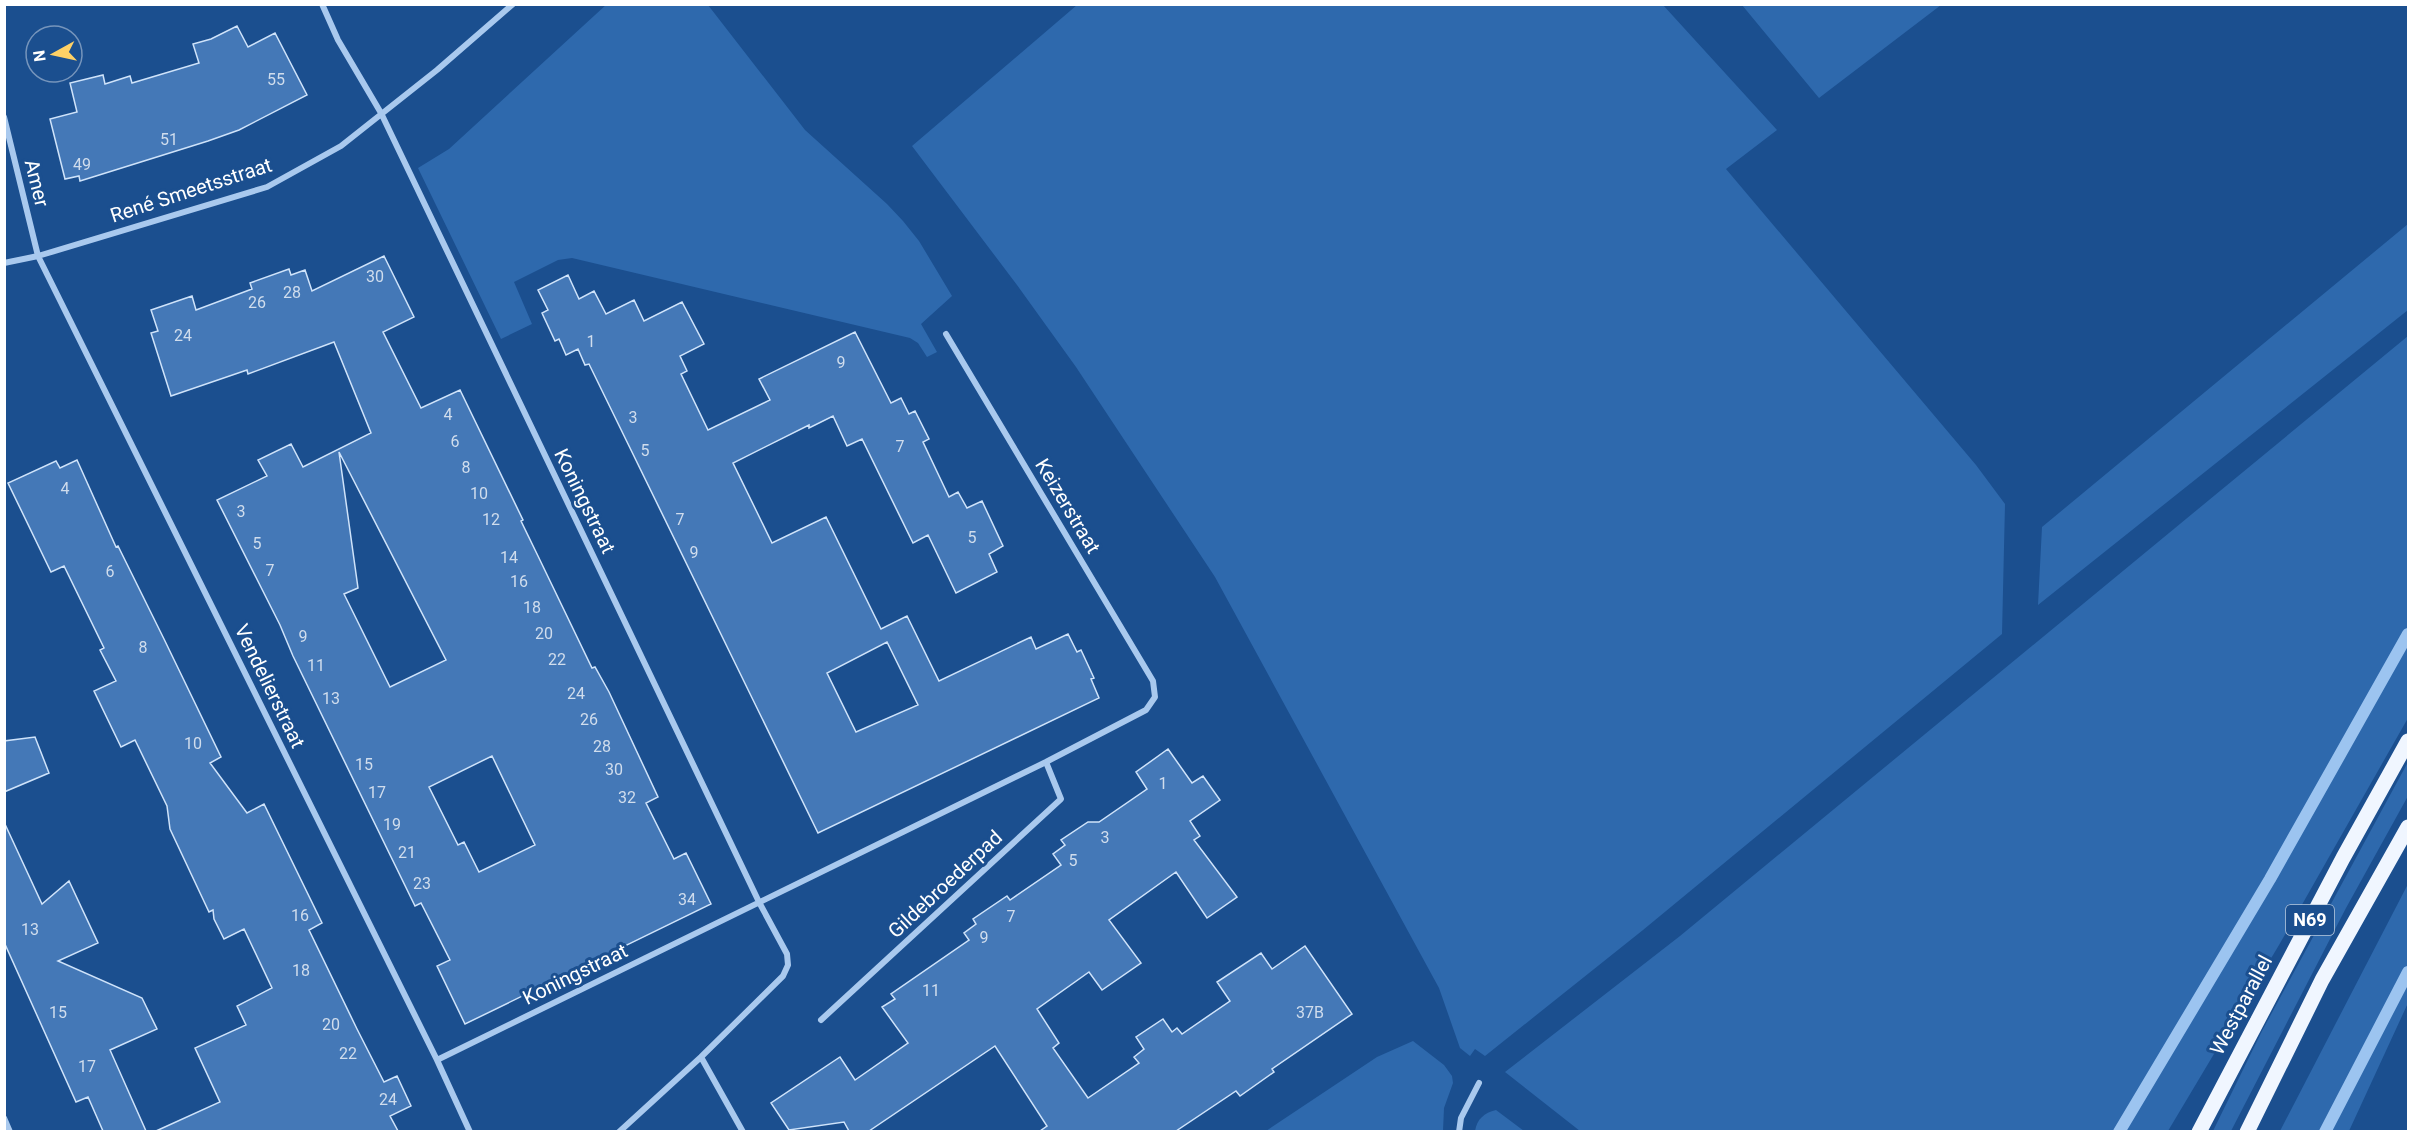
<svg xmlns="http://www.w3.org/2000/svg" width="2413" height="1136" viewBox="0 0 2413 1136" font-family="Roboto,sans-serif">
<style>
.green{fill:#2e69ad}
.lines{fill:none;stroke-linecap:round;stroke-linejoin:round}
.stream{stroke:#9cc4f0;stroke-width:12}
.building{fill:#4478b7;stroke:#cfe3fa;stroke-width:1.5;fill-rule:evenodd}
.street{stroke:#a9c9ee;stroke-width:6}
.primary{stroke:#f0f6ff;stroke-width:15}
.labels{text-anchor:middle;stroke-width:6;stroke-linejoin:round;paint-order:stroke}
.number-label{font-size:16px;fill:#d0dded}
.shield{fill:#1b4f8f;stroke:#bbcadd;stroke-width:1.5}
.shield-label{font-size:18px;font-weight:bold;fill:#fff}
.street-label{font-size:20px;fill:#fff;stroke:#1b4f8f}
</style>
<rect width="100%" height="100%" fill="#1b4f8f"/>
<path class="green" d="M 607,4 L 708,5 L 805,130 L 887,204 L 903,221 L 919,241 L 952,296 L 921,324 L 937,352 L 927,357 L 918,343 L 910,338 L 572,258 L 558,260 L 514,282 L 532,324 L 501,339 L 418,168 L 449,149 Z
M 1077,5 L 1663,5 L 1777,130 L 1726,169 L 1976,465 L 2005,504 L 2002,634 L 1643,930 L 1485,1056 L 1475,1049 L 1470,1056 L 1460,1048 L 1439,988 L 1215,577 L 1076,367 L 1017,285 L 912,146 Z
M 1742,5 L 1941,5 L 1819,98 Z
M 2408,224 L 2408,310 L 2038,605 L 2042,527 Z
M 2408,336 L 2408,718 L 2279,945 L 2168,1131 L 1580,1131 L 1505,1072 L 1680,936 Z
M 2408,762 L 2408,796 L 2346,908 L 2231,1131 L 2213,1131 L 2262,1031 Z
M 2408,884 L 2408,1003 L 2349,1131 L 2280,1131 Z
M 1413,1041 L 1444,1065 L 1452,1076 L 1453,1083 L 1444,1108 L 1443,1131 L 1266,1131 L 1377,1057 Z
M 1496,1110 L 1524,1131 L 1475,1131 C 1477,1119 1484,1113 1496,1110 Z"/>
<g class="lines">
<path class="stream" d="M 2119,1132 L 2270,879 L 2408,634
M 2325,1132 L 2408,972"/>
</g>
<path class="building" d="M 237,26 L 248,47 L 275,33 L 307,95 L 239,130 L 208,141 L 80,181 L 79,176 L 65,179 L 50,119 L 77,112 L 70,83 L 103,75 L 105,84 L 130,76 L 132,83 L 199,63 L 193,44 L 211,39 Z
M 384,256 L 414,317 L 383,332 L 421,408 L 460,390 L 523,520 L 521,521 L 538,556 L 592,668 L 595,667 L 609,692 L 658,797 L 646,803 L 674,859 L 686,853 L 711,904 L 465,1024 L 437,966 L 450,960 L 421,903 L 415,906 L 293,656 L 280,625 L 217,500 L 267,476 L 258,460 L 291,444 L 303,467 L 371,433 L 334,342 L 248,374 L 247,370 L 171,396 L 151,333 L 158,331 L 151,310 L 192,296 L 196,310 L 252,289 L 250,283 L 289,269 L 291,275 L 305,270 L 312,291 ZM 339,452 L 446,660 L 390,687 L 344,594 L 358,588 ZM 492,756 L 535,845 L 479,872 L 464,842 L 458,845 L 429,787 Z
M 568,275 L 579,299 L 594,291 L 606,314 L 634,300 L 644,321 L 682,302 L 704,344 L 680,356 L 687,371 L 681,374 L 708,430 L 770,400 L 759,379 L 855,332 L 891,403 L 901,398 L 909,414 L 915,411 L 929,439 L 923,442 L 949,497 L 958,492 L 967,508 L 982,501 L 1003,546 L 989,554 L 997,572 L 956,593 L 928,535 L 913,543 L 862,439 L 847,446 L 833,416 L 809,428 L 809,425 L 733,463 L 772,543 L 826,517 L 881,629 L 907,616 L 939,681 L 1031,637 L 1036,649 L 1068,634 L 1077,652 L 1081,650 L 1094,678 L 1091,679 L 1099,698 L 818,833 L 589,364 L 585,365 L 578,349 L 566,355 L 559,339 L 555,341 L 542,313 L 548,310 L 538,290 ZM 887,642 L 918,705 L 856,732 L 827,673 Z
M 77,460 L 116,547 L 118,546 L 164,639 L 221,757 L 210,763 L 247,813 L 264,804 L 322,923 L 309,930 L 357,1029 L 384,1082 L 397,1076 L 411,1106 L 390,1116 L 398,1131 L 156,1131 L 220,1102 L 195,1048 L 246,1025 L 237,1006 L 272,988 L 244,929 L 224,939 L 214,919 L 213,910 L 209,912 L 170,829 L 167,806 L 135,740 L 121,747 L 94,691 L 116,681 L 100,650 L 104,648 L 64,566 L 51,572 L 8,483 L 56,461 L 60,468 Z
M 35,737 L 49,773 L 4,792 L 4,741 Z
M 1168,749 L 1192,783 L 1203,776 L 1220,800 L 1190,821 L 1200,836 L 1194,840 L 1237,897 L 1207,918 L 1176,872 L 1109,920 L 1141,963 L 1102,990 L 1089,972 L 1037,1009 L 1059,1043 L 1053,1048 L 1088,1098 L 1139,1063 L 1134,1057 L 1144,1049 L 1136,1037 L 1163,1019 L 1172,1032 L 1177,1028 L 1182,1034 L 1230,1001 L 1217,982 L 1261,953 L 1272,969 L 1305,946 L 1352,1014 L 1272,1069 L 1274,1072 L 1240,1096 L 1236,1091 L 1176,1131 L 1040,1131 L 1047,1126 L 995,1046 L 869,1131 L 849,1131 L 844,1122 L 789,1130 L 771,1103 L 840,1057 L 855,1080 L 908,1043 L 882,1007 L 895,999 L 891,994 L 969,940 L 964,933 L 976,924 L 973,919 L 1007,896 L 1010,900 L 1061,865 L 1053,854 L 1065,845 L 1061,840 L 1088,822 L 1099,822 L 1147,789 L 1136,772 Z
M 4,822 L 42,904 L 69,881 L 98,943 L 58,961 L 142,998 L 157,1029 L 110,1050 L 146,1131 L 103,1131 L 88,1097 L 76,1102 L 4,942 Z"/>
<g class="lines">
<path class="street" d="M 322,4 L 338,40 L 381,113 L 759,902 L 787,954 L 788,965 L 783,976 L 701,1057 L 619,1132
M 4,117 L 38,256 L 437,1060 L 470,1132
M 4,263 L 38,256 L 267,187 L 341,146 L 437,70 L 513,4
M 821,1020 L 1061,799 L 1046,762
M 701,1057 L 743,1132
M 437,1060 L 1046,762 L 1146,710 L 1155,697 L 1153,681 L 946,334
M 4,1118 L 10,1132
M 1459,1132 L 1461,1118 L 1479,1083"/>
<path class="primary" d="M 2199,1132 L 2343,858 L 2408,741
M 2247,1132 L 2322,980 L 2408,827"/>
</g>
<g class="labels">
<g class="number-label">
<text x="276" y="85">55</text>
<text x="169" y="145">51</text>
<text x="82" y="170">49</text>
<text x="375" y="282">30</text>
<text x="292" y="298">28</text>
<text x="257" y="308">26</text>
<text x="183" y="341">24</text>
<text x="591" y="347">1</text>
<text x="841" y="368">9</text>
<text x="448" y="420">4</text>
<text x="633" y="423">3</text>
<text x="455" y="447">6</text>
<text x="900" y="452">7</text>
<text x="645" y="456">5</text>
<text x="466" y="473">8</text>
<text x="65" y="494">4</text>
<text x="479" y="499">10</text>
<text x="241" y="517">3</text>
<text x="491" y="525">12</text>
<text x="680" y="525">7</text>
<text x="972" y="543">5</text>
<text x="257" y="549">5</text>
<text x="694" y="558">9</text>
<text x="509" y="563">14</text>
<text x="270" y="576">7</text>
<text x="110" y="577">6</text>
<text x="519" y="587">16</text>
<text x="532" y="613">18</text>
<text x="544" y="639">20</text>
<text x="303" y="642">9</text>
<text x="143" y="653">8</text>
<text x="557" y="665">22</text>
<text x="316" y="671">11</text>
<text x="576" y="699">24</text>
<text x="331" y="704">13</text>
<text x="589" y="725">26</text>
<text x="193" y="749">10</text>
<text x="602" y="752">28</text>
<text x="364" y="770">15</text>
<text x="614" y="775">30</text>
<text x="1163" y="789">1</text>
<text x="377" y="798">17</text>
<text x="627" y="803">32</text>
<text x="392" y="830">19</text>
<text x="1105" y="843">3</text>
<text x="407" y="858">21</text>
<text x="1073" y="866">5</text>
<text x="422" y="889">23</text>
<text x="687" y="905">34</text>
<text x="300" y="921">16</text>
<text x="1011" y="922">7</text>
<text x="30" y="935">13</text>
<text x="984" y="943">9</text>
<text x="301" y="976">18</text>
<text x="931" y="996">11</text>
<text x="58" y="1018">15</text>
<text x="1310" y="1018">37B</text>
<text x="331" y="1030">20</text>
<text x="348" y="1059">22</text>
<text x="87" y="1072">17</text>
<text x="388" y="1105">24</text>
</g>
<rect class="shield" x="2286" y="905" width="48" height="30" rx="4.5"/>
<g class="shield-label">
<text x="2310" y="926">N69</text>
</g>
<g class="street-label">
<text transform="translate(37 183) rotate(76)" y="7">Amer</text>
<text transform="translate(191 190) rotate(-18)" y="7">René Smeetsstraat</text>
<text transform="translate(585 501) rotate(64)" y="7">Koningstraat</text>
<text transform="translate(1068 506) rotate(59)" y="7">Keizerstraat</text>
<text transform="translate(270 686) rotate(64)" y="7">Vendelierstraat</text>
<text transform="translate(945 884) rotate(-43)" y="7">Gildebroederpad</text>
<text transform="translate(575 974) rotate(-26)" y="7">Koningstraat</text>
<text transform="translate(2241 1005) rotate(-62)" y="7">Westparallel</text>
</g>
</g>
<rect width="2413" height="1136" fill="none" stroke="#ffffff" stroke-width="12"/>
<g transform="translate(54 54) rotate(262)"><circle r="28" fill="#1b4f8f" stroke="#7695bc" stroke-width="1.5"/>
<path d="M0-4.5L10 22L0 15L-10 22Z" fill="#ffd166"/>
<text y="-9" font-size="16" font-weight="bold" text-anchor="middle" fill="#ffffff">N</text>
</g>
</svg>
